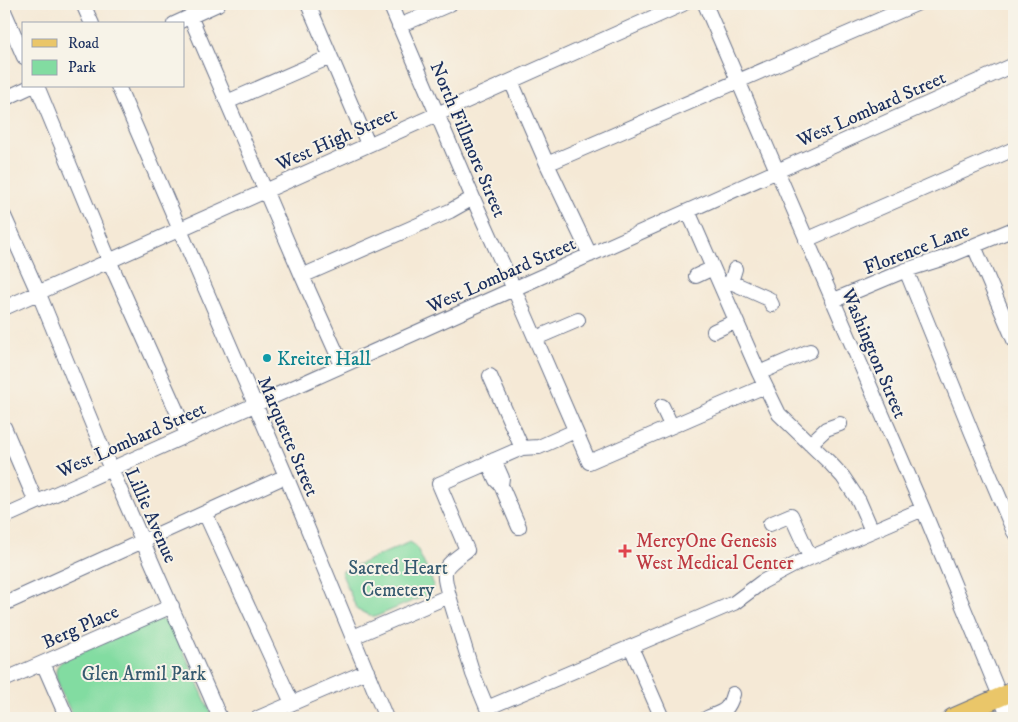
<svg xmlns="http://www.w3.org/2000/svg" width="1018" height="722" viewBox="0 0 1018 722" font-family="'IM FELL DW Pica',serif">
<style>
.green{fill:#82dca1;stroke:#4e8680}
.lines{fill:none;stroke-linecap:round;stroke-linejoin:round}
.minor-casing{stroke:#677088;stroke-width:16}
.major-casing{stroke:#677088;stroke-width:20}
.minor{stroke:#fff;stroke-width:14}
.major{stroke:#eac669;stroke-width:18}
.culture-dot{fill:#0f9aa8;stroke:#f7f3e8;stroke-width:2}
.health-dot{fill:#e0444e;stroke:#f7f3e8;stroke-width:2}
.labels{text-anchor:middle;stroke-width:4;stroke-linejoin:round;paint-order:stroke}
.street-label{font-size:19px;fill:#1b2f5e;stroke:#f7f3e8}
.culture-label{font-size:19px;fill:#0d838f;stroke:#f7f3e8;text-anchor:start}
.health-label{font-size:19px;fill:#be3a42;stroke:#f7f3e8;text-anchor:start}
.park-label{font-size:19px;fill:#355a6f;stroke:#f7f3e8}
</style>
<rect width="100%" height="100%" fill="#f7f3e8"/>
<filter id="ink" filterUnits="userSpaceOnUse"><feTurbulence type="fractalNoise" baseFrequency=".02" numOctaves="2"/><feDisplacementMap in="SourceGraphic" scale="10" xChannelSelector="R" yChannelSelector="G"/><feConvolveMatrix kernelMatrix="1 2 1 2 8 2 1 2 1" color-interpolation-filters="sRGB"/></filter>
<filter id="wash" filterUnits="userSpaceOnUse"><feTurbulence type="fractalNoise" baseFrequency=".0096" numOctaves="4" result="noise"/><feDisplacementMap in="SourceGraphic" scale="20" xChannelSelector="R" yChannelSelector="G"/><feGaussianBlur stdDeviation="1.12" result="paint"/><feColorMatrix in="noise" values="0 0 0 0 0 0 0 0 0 0 0 0 0 0 0 0 0 1.4 0 .05"/><feComposite in="paint" operator="in"/></filter>
<g filter="url(#wash)">
<rect width="100%" height="100%" fill="#f5e9d6"/>
<path class="green" d="M 410,542 L 416,546 L 434,585 L 429,594 L 375,617 L 357,610 L 341,572 Z
M 159,619 L 167,621 L 172,625 L 213,718 L 74,718 C 69,707 55,683 56,671 C 56,665 61,662 66,659 Z"/>
</g>
<g filter="url(#ink)">
<g class="lines">
<defs>
<path id="minor" d="M 83,4 L 92,24
M 308,4 L 368,144
M 390,4 L 473,198 L 514,289 L 589,462 L 765,386
M 705,4 L 923,509 L 1009,718
M 4,11 L 24,57
M 190,16 L 302,276 L 342,365
M 174,24 L 218,4
M 399,26 L 450,4
M 511,81 L 547,164 L 590,255
M 37,86 L 112,267 L 187,434
M 118,86 L 286,476 L 386,718
M 4,99 L 32,86
M 227,102 L 330,57
M 547,164 L 916,4
M 688,211 L 759,373 L 779,414 L 831,464 L 843,477 L 859,501 L 872,531
M 4,216 L 41,299 L 107,460 L 220,718
M 806,240 L 1014,149
M 974,246 L 1014,340
M 906,270 L 972,433 L 1014,532
M 302,276 L 450,211 L 473,198
M 696,276 L 713,268
M 731,282 L 735,269
M 721,286 L 731,282 L 769,299 L 772,305
M 832,301 L 906,270 L 944,258 L 1014,229
M 4,308 L 683,4
M 714,331 L 736,321
M 536,338 L 578,320
M 759,373 L 810,351
M 490,376 L 522,448
M 662,406 L 671,425
M 4,427 L 36,502
M 810,444 L 826,429 L 840,424
M 488,462 L 496,480 L 501,485 L 502,478 L 494,460
M 501,485 L 519,527
M 205,513 L 292,703
M 4,517 L 1014,65
M 770,524 L 791,515 L 810,557
M 449,596 C 441,567 443,568 467,550 L 439,484 L 522,448 L 539,447 L 575,431
M 4,604 L 286,476
M 353,637 L 449,596 L 473,674 L 487,708 L 734,603 L 762,582 L 798,563 L 923,509
M 631,647 L 662,718
M 43,663 L 67,718
M 4,680 L 172,606
M 258,718 L 367,671
M 707,718 C 723,711 728,712 733,694"/>
<path id="major" d="M 952,718 L 1014,691"/>
</defs>
<use href="#minor" class="minor-casing"/>
<use href="#major" class="major-casing"/>
<use href="#minor" class="minor"/>
<use href="#major" class="major"/>
</g>
</g>
<circle class="culture-dot" cx="267" cy="358" r="5"/>
<path class="health-dot" d="M622.5 543.5h5v5h5v5h-5v5h-5v-5h-5v-5h5z"/>
<g class="labels">
<g class="street-label">
<text transform="translate(871 108) rotate(-24)" y="7">West Lombard Street</text>
<text transform="translate(336 138) rotate(-24)" y="7">West High Street</text>
<text transform="translate(469 139) rotate(67)" y="7">North Fillmore Street</text>
<text transform="translate(916 248) rotate(-21)" y="7">Florence Lane</text>
<text transform="translate(501 274) rotate(-24)" y="7">West Lombard Street</text>
<text transform="translate(875 353) rotate(67)" y="7">Washington Street</text>
<text transform="translate(289 436) rotate(67)" y="7">Marquette Street</text>
<text transform="translate(131 439) rotate(-24)" y="7">West Lombard Street</text>
<text transform="translate(152 515) rotate(66)" y="7">Lillie Avenue</text>
<text transform="translate(80 626) rotate(-24)" y="7">Berg Place</text>
</g>
<g class="culture-label">
<text x="277" y="365">Kreiter Hall</text>
</g>
<g class="health-label">
<text x="636" y="547">MercyOne Genesis<tspan x="636" dy="22">West Medical Center</tspan></text>
</g>
<g class="park-label">
<text x="398" y="574">Sacred Heart<tspan x="398" dy="22">Cemetery</tspan></text>
<text x="144" y="680">Glen Armil Park</text>
</g>
</g>
<rect width="1018" height="722" fill="none" stroke="#f7f3e8" stroke-width="20"/>
<rect x="22" y="22" width="162" height="65" fill="#f7f3e8" stroke="#9fa5b1"/>
<rect x="32" y="39" width="25" height="8" fill="#eac669" stroke="#9fa5b1"/>
<text x="68" y="48" font-size="15" fill="#1b2f5e">Road</text>
<rect x="32" y="60" width="25" height="15" fill="#82dca1" stroke="#9fa5b1"/>
<text x="68" y="72" font-size="15" fill="#1b2f5e">Park</text>
</svg>
